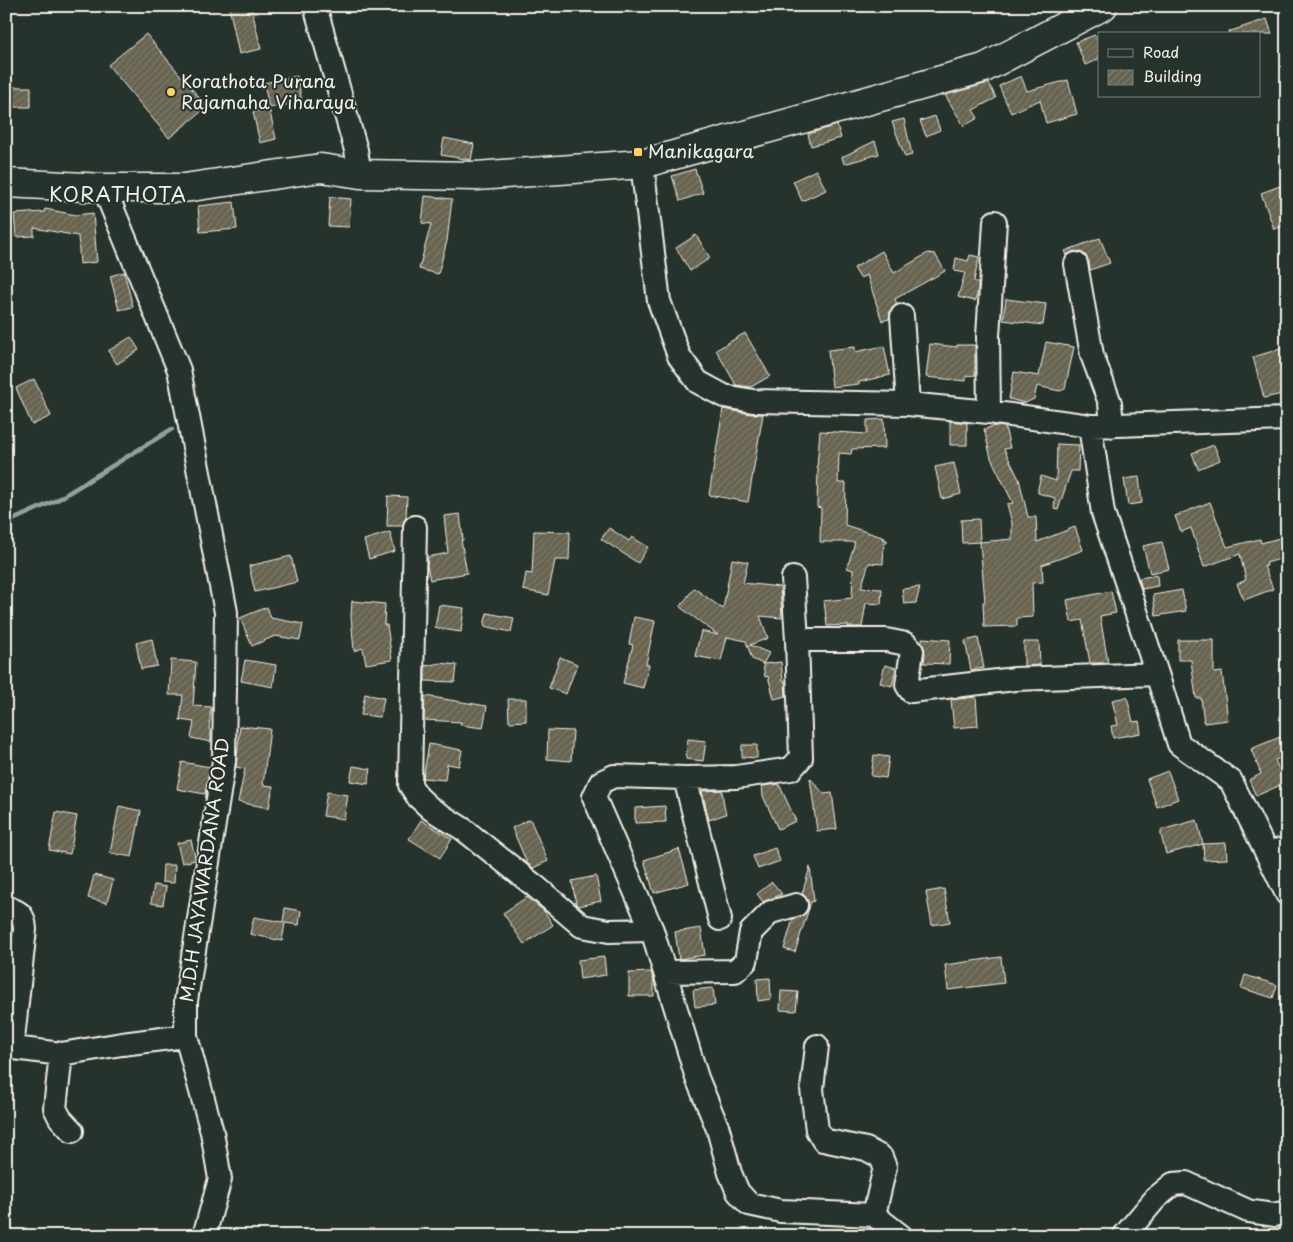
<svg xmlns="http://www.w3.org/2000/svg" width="1293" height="1242" viewBox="0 0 1293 1242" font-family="'Playpen Sans',sans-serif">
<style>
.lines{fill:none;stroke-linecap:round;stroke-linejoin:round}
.stream{stroke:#8fa1a1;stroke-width:4.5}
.building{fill:url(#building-hatch);stroke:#f4f1e8}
.minor-casing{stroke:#f4f1e8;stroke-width:26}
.major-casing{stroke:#f4f1e8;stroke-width:31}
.minor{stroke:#26332d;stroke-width:22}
.major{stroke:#26332d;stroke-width:28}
.poi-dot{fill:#ffd166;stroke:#26332d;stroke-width:2}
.labels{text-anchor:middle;stroke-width:4;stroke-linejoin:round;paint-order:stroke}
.poi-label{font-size:18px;fill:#f4f1e8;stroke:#26332d;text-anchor:start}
.street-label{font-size:18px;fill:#f4f1e8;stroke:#26332d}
.quarter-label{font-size:20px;letter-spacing:1px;fill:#f4f1e8;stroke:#26332d}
</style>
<defs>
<pattern id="building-hatch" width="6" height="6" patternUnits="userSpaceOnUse" patternTransform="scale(1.25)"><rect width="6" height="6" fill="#676350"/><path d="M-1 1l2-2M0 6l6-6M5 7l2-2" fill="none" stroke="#7d7a69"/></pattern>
</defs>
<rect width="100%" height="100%" fill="#26332d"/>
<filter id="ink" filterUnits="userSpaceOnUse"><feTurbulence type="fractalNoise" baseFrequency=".02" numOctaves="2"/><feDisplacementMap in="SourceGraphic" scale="10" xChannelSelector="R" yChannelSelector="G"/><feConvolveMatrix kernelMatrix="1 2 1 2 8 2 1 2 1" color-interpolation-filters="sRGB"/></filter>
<g filter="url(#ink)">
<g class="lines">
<path class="stream" d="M 6,523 L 57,500 L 172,429"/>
</g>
<path class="building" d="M 229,6 L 251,6 L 261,49 L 239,54 Z
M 1267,19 L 1272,34 L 1229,34 L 1228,32 Z
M 146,34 L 207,107 L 169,138 L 108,65 Z
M 1095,35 L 1099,45 L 1099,59 L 1085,65 L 1076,42 Z
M 297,76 L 302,102 L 269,108 L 264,83 Z
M 1021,76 L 1027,91 L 1068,80 L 1077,114 L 1046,123 L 1040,100 L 1011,113 L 999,86 Z
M 989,83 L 996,98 L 973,110 L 978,118 L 964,126 L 945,95 Z
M 6,87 L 31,87 L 31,107 L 6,107 Z
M 269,108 L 276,139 L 260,143 L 253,112 Z
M 935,116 L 940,130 L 926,136 L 920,121 Z
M 904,119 L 912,155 L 905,157 L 892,122 Z
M 837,125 L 841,138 L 811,146 L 808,134 Z
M 444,138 L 474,144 L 471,160 L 441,155 Z
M 875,141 L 879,154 L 844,164 L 842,157 Z
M 695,169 L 703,193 L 680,201 L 672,176 Z
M 816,170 L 826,190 L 802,201 L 793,181 Z
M 1280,186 L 1287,206 L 1287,225 L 1274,229 L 1261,193 Z
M 425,196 L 452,199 L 447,241 L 438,274 L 419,269 L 431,224 L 422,223 Z
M 330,197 L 351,199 L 349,227 L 328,226 Z
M 234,202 L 237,229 L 200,232 L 198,206 Z
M 45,209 L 76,215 L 93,213 L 97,262 L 80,264 L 78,236 L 34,228 L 34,236 L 16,237 L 14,214 L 44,212 Z
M 696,235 L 710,258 L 690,271 L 676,248 Z
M 1100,238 L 1110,263 L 1090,270 L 1089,262 L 1086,256 L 1081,252 L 1073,251 L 1067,255 L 1065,251 Z
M 882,251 L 894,273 L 928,253 L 935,254 L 945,271 L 895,299 L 897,304 L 890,310 L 889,319 L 882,321 L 867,275 L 860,278 L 854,268 Z
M 970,255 L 979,257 L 974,281 L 978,283 L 978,291 L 975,301 L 958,297 L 965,273 L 954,271 L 956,258 L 968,261 Z
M 124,272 L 133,307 L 119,310 L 110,276 Z
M 1006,299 L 1046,304 L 1043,325 L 1003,320 Z
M 745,333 L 770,376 L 751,387 L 736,385 L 716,350 Z
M 131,337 L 139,350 L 117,364 L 108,351 Z
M 1046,342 L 1074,347 L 1065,389 L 1060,391 L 1037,386 L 1034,399 L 1025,403 L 1009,399 L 1014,372 L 1039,376 Z
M 930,344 L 957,347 L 957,345 L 975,345 L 975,375 L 966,376 L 966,381 L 926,377 Z
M 884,346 L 890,375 L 859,382 L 859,384 L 832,387 L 828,350 L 855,347 L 855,352 Z
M 1287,347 L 1287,393 L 1264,398 L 1253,357 Z
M 34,379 L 51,416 L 32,425 L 16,388 Z
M 723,409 L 751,414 L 763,414 L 748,502 L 709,495 Z
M 884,419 L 885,448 L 852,449 L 851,454 L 839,453 L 838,483 L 846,483 L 845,525 L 885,538 L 883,539 L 887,540 L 887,543 L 884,543 L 883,564 L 869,563 L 861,588 L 882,589 L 881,604 L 866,603 L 862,627 L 848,627 L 848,625 L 827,626 L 824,601 L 852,598 L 853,570 L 847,568 L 855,542 L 820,542 L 821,508 L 817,507 L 818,467 L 817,467 L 820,431 L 867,434 L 867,420 Z
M 950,421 L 967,423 L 967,445 L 950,445 Z
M 996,426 L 1005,427 L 1010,448 L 1004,449 L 1019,479 L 1028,517 L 1036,517 L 1037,542 L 1075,527 L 1083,550 L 1042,565 L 1043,582 L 1032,583 L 1033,617 L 1017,618 L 1017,626 L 984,627 L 983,602 L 985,602 L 980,542 L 1012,539 L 1012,523 L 1007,504 L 1013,503 L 991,458 L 984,429 Z
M 1057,444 L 1079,445 L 1078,471 L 1071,471 L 1058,510 L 1054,509 L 1055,498 L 1038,493 L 1038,488 L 1041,476 L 1056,481 Z
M 1214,445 L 1220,460 L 1198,469 L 1192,453 Z
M 954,463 L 961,494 L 942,499 L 935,467 Z
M 1139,477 L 1142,503 L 1128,505 L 1124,479 Z
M 388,496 L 407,497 L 406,518 L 404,521 L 402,526 L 387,526 Z
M 1210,502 L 1227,547 L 1260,539 L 1261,543 L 1287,536 L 1287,557 L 1266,563 L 1267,566 L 1264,566 L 1273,589 L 1244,600 L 1237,584 L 1246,580 L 1240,554 L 1204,567 L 1191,528 L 1181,532 L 1175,516 Z
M 460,514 L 463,540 L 461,540 L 467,573 L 430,580 L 427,566 L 428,557 L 448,553 L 444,516 Z
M 979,519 L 980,542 L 962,543 L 961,520 Z
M 609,528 L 629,541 L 632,537 L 648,547 L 638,563 L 601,539 Z
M 534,531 L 570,532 L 569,560 L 555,560 L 548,595 L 523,590 L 526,573 L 532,574 Z
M 390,532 L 395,551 L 369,559 L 364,540 Z
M 1162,542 L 1169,569 L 1150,573 L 1143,546 Z
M 291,556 L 297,582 L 255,592 L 249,566 Z
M 732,559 L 748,562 L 743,583 L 780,587 L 782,618 L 760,616 L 768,638 L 750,645 L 769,653 L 763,664 L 752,659 L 746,641 L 727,637 L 721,661 L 695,656 L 701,631 L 718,635 L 680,607 L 694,588 L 723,609 Z
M 1157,575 L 1158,586 L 1142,589 L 1139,578 Z
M 920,587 L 916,603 L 904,604 L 902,589 Z
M 1182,590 L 1186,611 L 1156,616 L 1153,595 Z
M 1111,591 L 1116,613 L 1100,616 L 1108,663 L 1090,663 L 1082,620 L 1071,622 L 1067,600 Z
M 352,601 L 385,604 L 384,625 L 387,625 L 392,660 L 366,664 L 363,648 L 354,651 L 351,616 Z
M 439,605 L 464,608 L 461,632 L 435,628 Z
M 267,607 L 271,618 L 303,624 L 300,640 L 275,636 L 252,646 L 240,618 Z
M 487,613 L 514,618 L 511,632 L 484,626 Z
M 634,617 L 655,621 L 646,664 L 649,665 L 643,688 L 623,683 L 633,645 L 629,644 Z
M 922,638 L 950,640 L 949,664 L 924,663 L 925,653 L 924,647 L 922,643 Z
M 978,638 L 984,668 L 971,670 L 965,641 Z
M 152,639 L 157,666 L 141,669 L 136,643 Z
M 1178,640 L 1214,640 L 1214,673 L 1222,672 L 1228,720 L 1204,723 L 1201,698 L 1196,698 L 1191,660 L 1178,660 Z
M 1024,642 L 1039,642 L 1040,665 L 1024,666 Z
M 560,657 L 577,664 L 566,694 L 549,688 Z
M 171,660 L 196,662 L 193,706 L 211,707 L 209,729 L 211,730 L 211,742 L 191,738 L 194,722 L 180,720 L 183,695 L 169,695 Z
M 245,660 L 276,665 L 273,687 L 241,681 Z
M 781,662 L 783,681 L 785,681 L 786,696 L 774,699 L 768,676 L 765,677 L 763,664 Z
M 440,663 L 457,665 L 455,682 L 425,681 L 425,666 Z
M 885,665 L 896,668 L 892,686 L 880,683 Z
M 365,694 L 384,698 L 380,717 L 361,715 Z
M 425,696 L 487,706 L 483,728 L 460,725 L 461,722 L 424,720 Z
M 976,697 L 978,726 L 954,728 L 951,700 Z
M 1127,697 L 1133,722 L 1139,721 L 1141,733 L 1113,738 L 1111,726 L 1118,725 L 1112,700 Z
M 508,699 L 526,699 L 526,721 L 509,722 Z
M 240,726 L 270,729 L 263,785 L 273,786 L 269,808 L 238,802 L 245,769 L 236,767 Z
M 548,730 L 573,731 L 571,761 L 547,759 Z
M 1280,737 L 1287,756 L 1275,760 L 1285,783 L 1256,796 L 1249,780 L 1261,774 L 1251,749 Z
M 688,739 L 706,741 L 703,761 L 686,759 Z
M 429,744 L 462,750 L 459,766 L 447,764 L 445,780 L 423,778 Z
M 742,745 L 757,745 L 757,758 L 742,757 Z
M 874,755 L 889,757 L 886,778 L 871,776 Z
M 182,762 L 210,767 L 205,794 L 177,789 Z
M 353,766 L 371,769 L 368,784 L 350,781 Z
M 1168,771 L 1178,799 L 1157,807 L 1147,779 Z
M 810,778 L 824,794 L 832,793 L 837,829 L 817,831 Z
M 779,784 L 796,821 L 778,829 L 763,796 L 762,786 Z
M 722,790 L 724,806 L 726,814 L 709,820 L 702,791 Z
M 327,792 L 348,795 L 344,819 L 323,816 Z
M 119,806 L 141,811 L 132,857 L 110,853 Z
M 665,806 L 666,822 L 635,823 L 635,808 Z
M 56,812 L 77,816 L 70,854 L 49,850 Z
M 530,819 L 548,861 L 533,868 L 527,863 L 512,828 Z
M 421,820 L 452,839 L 440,858 L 409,839 Z
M 1197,820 L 1203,844 L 1166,854 L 1161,835 L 1161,830 Z
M 191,840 L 195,857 L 195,860 L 182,863 L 177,843 Z
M 1226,843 L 1227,859 L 1204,860 L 1203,844 Z
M 775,848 L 780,861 L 758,869 L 753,856 Z
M 679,849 L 689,883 L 654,893 L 644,860 Z
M 163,865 L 175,865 L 174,883 L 162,882 Z
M 810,867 L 814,901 L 811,902 L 795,952 L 784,949 L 793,919 L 805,914 L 809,909 L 808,901 L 805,896 L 802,894 Z
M 94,875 L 113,880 L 107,903 L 88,898 Z
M 596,876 L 601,901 L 579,906 L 576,904 L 572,881 Z
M 772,882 L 782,894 L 763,902 L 757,894 Z
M 154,885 L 166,887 L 163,905 L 151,903 Z
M 944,889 L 950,922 L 932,925 L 926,892 Z
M 527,897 L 544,911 L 553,925 L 524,944 L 503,913 Z
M 285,908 L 301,911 L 299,925 L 285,923 L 282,941 L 250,934 L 254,917 L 283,922 Z
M 701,928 L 705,955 L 679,959 L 675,932 Z
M 604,957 L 606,975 L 580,979 L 578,960 Z
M 1001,957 L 1004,983 L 948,990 L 945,965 Z
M 651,972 L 654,982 L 654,996 L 629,996 L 629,973 Z
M 1245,975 L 1277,985 L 1273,998 L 1241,988 Z
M 770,978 L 771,999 L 758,1001 L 757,979 Z
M 713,988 L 715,1005 L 695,1007 L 693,990 Z
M 781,991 L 798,992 L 796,1011 L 780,1010 Z"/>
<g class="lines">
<defs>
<path id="minor" d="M 315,6 L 356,150 L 360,174
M 642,164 L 659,301 L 679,356 L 698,382 L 724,396 L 753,401 L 908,404 L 989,412 L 1090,426 L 1287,419
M 104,188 L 179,370 L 226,612 L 224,761 L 186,1001 L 186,1036 L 212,1132 L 220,1179 L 204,1236
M 1076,264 L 1092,355 L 1110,403 L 1112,426
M 902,316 L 908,404
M 989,412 L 988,336 L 995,222
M 1090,426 L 1103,513 L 1157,674 L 1179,744 L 1231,781 L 1287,894
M 415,527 L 410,785 L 418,797 L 431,809 L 463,829 L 535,886 L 582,926 L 609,931 L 652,930
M 793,578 L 797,640 L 801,758 L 791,769 L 736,777 L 685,778 L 614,776 L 601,782 L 594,797 L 652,930 L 697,1078 L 718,1129 L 730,1173 L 738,1192 L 749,1204 L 781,1211 L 874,1215 L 901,1236
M 797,640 L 886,640 L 906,644 L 912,651 L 907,685 L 911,691 L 1015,679 L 1157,674
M 685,778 L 720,919
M 1266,852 L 1287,849
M 6,907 C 20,912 24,914 25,929 L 12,1048
M 665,972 L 735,971 L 746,961 L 751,932 L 771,912 L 796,905
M 817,1046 L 812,1089 L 817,1130 L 823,1140 L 866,1149 L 881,1157 L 885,1167 L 874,1215
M 6,1047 L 61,1054 L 122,1044 L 186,1036
M 61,1054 L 55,1108 L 60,1118 L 72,1131
M 1124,1236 L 1156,1198 L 1173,1184 L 1186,1183 L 1248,1211 L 1274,1215 L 1287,1212"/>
<path id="major" d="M 6,183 L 104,188 L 184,188 L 321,168 L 360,174 L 476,176 L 642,164 L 984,68 L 1103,6"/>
</defs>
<use href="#minor" class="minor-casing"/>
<use href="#major" class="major-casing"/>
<use href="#minor" class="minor"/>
<use href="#major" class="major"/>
</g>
</g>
<g class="poi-dot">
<circle cx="171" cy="92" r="5"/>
<rect x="633" y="147" width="10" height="10" rx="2.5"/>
</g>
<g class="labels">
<g class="poi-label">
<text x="181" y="88">Korathota Purana<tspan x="181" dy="21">Rajamaha Viharaya</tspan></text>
<text x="648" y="158">Manikagara</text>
</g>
<g class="street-label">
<text transform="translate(205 870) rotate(-82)" y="6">M.D.H JAYAWARDANA ROAD</text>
</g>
<g class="quarter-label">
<text x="118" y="202">KORATHOTA</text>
</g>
</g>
<rect width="1293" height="1242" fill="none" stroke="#26332d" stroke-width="25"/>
<rect x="12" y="12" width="1268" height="1217" fill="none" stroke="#f4f1e8" stroke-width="2" filter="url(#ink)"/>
<rect x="1098" y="32" width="162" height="65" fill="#26332d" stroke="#787f78"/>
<rect x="1108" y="49" width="25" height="8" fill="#26332d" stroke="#787f78"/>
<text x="1143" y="58" font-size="15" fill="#f4f1e8">Road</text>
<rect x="1108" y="70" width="25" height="15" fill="url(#building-hatch)" stroke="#787f78"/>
<text x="1143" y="82" font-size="15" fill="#f4f1e8">Building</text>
</svg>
